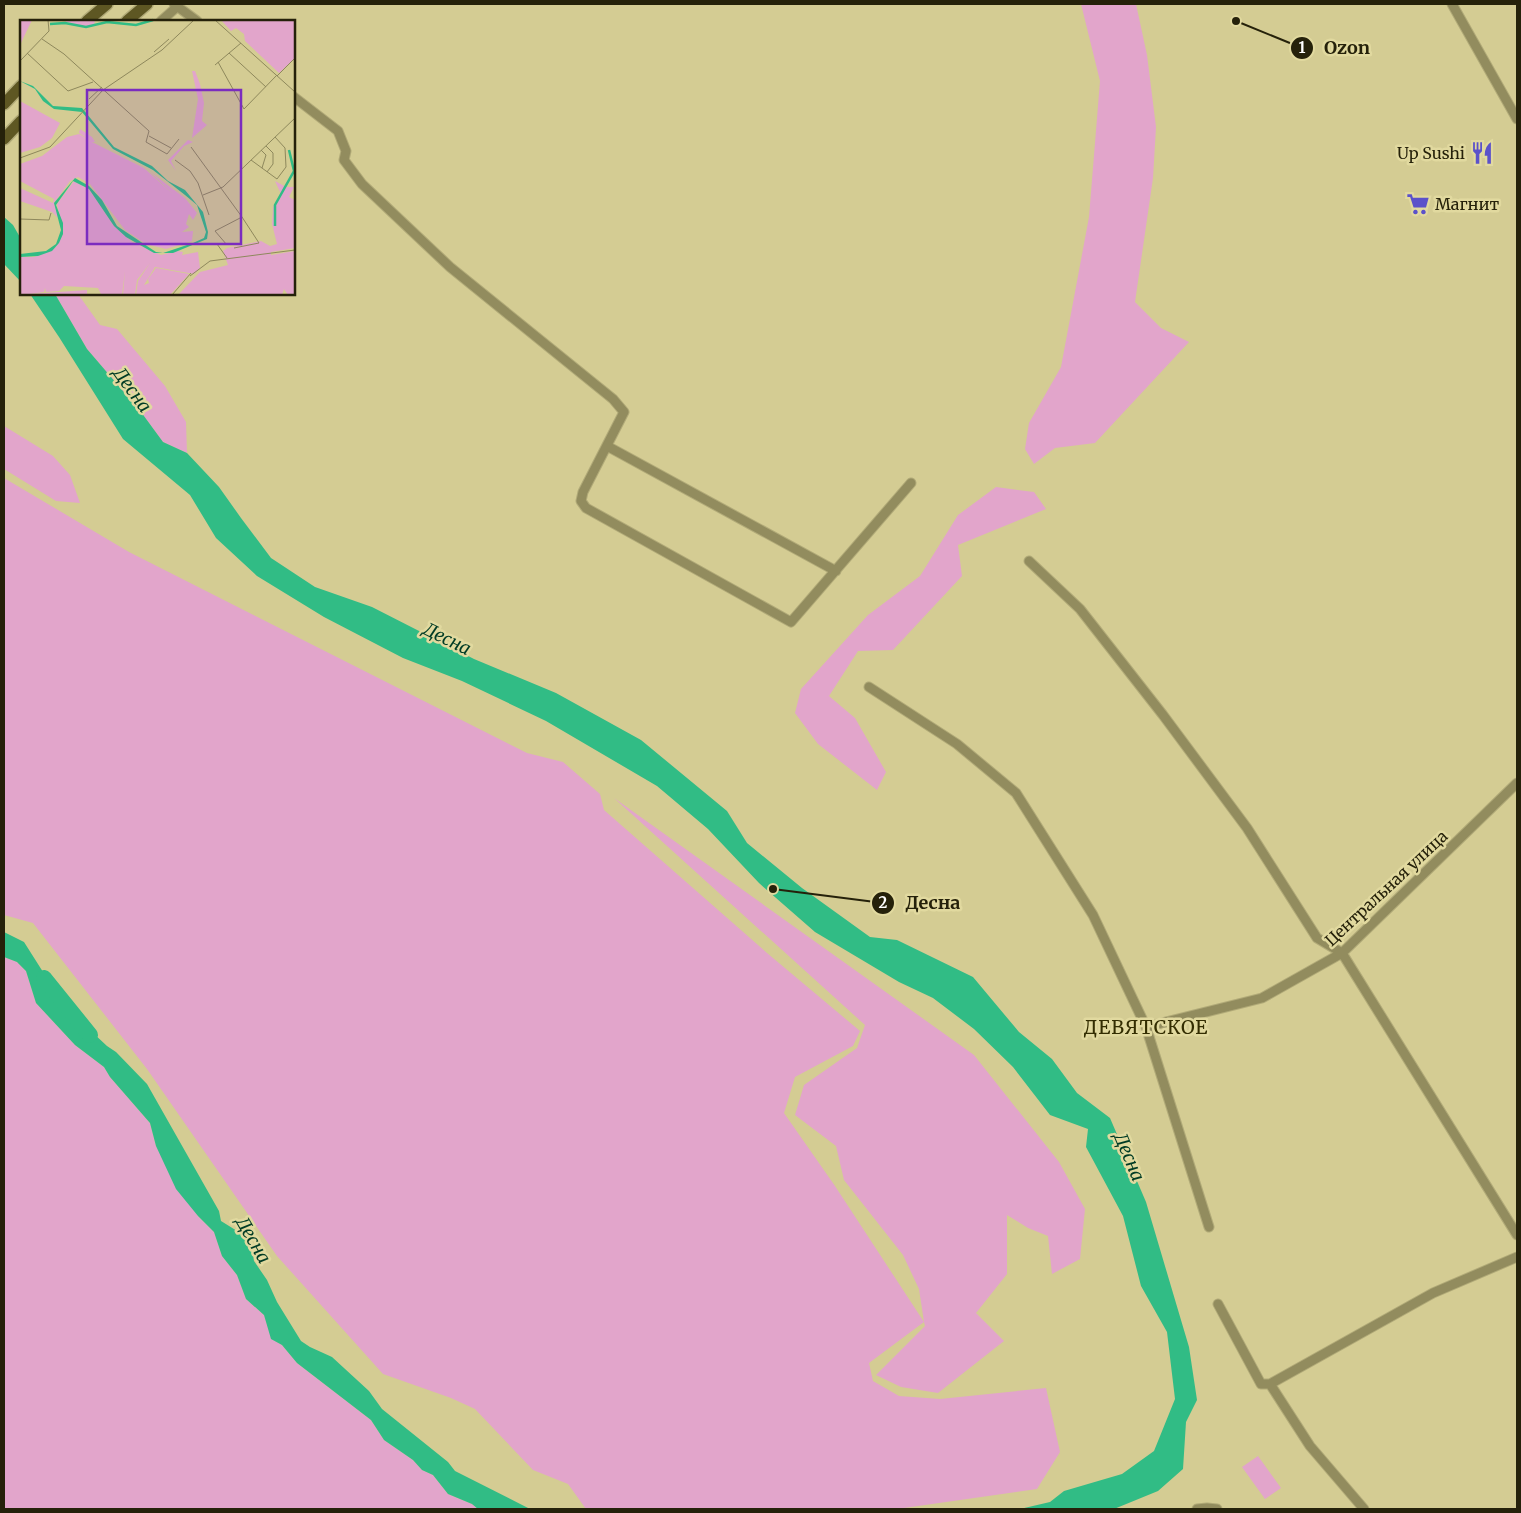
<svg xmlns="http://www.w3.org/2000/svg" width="1521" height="1513" viewBox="0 0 1521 1513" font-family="Merriweather,serif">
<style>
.green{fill:#e2a5cb}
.water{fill:#31bc85}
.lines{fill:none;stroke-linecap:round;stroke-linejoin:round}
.river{stroke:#31bc85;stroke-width:16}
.minor-casing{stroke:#b1aa78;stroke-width:11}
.major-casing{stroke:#b1aa78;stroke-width:14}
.minor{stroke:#928c5e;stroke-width:9}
.major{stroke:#5e5723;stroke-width:11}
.labels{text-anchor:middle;stroke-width:5;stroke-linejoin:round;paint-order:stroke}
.poi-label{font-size:16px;fill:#25210a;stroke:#e1d99f;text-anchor:end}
.street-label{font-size:16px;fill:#25210a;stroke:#e1d99f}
.water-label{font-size:18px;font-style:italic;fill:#003b25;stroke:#e1d99f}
.quarter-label{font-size:19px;letter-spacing:1px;fill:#332d01;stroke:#e1d99f}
.inset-river{fill:none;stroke:#31bc85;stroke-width:2.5}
.inset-road{fill:none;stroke:#8e885c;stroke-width:1}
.view{fill:#7b2cbf;fill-opacity:0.15;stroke:#7b2cbf;stroke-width:2.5}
.inset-edge{fill:none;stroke:#25210a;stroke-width:2.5}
.leader{fill:none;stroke:#25210a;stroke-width:2}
.callout-dot{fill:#25210a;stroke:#e1d99f;stroke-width:2}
.mark-label{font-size:15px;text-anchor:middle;font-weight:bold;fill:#fff}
.callout-label{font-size:18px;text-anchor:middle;font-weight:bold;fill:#25210a;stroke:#e1d99f;stroke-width:5;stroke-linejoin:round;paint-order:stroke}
</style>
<rect width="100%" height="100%" fill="#d4cc93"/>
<path class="green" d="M 1081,4 L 1136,4 L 1147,55 L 1156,127 L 1153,178 L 1135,302 L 1161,328 L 1189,342 L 1095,443 L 1055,448 L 1034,464 L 1025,449 L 1029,423 L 1061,367 L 1089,217 L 1100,81 Z
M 55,294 L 78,294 L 100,325 L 117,329 L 165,386 L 186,422 L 187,453 L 163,442 L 141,412 L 87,349 Z
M 4,426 L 53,456 L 70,475 L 80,503 L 56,501 L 4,469 Z
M 4,478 L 129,552 L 527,753 L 563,762 L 600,794 L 604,810 L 767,953 L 860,1031 L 853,1046 L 795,1077 L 784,1113 L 835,1186 L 924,1322 L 919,1289 L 903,1255 L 844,1180 L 836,1146 L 795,1115 L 804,1085 L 857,1048 L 865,1025 L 614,798 L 974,1055 L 1059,1162 L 1085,1209 L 1080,1259 L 1052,1274 L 1048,1236 L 1028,1228 L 1007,1215 L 1007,1274 L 976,1313 L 1004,1341 L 938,1393 L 901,1387 L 876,1375 L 925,1326 L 924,1322 L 869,1363 L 873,1381 L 899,1396 L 940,1399 L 1046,1388 L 1060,1452 L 1037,1489 L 897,1509 L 586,1509 L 568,1484 L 533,1470 L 475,1409 L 451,1398 L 383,1374 L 277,1256 L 147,1069 L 33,923 L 4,915 Z
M 996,487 L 1034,492 L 1046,509 L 958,545 L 962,576 L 893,650 L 858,651 L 829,696 L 855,718 L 886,772 L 877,790 L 818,744 L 795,713 L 801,689 L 868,615 L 920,576 L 958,515 Z
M 4,957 L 17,962 L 26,971 L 36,1003 L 75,1045 L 104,1067 L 110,1077 L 150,1123 L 156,1146 L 198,1216 L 214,1232 L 222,1256 L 237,1275 L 246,1299 L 264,1315 L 272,1339 L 282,1345 L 297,1363 L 371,1420 L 384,1440 L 413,1460 L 422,1470 L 433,1475 L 448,1494 L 472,1504 L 478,1509 L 4,1509 Z
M 1258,1456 L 1281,1488 L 1265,1499 L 1242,1467 Z"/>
<path class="water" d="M 4,217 L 13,225 L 21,239 L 21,282 L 4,264 Z
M 30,294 L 55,294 L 87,349 L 141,412 L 163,442 L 187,453 L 219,487 L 241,518 L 271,558 L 315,587 L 372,607 L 474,659 L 556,693 L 641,740 L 727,811 L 747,843 L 802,888 L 870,937 L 897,940 L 973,977 L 1019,1032 L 1052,1059 L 1077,1093 L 1110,1118 L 1146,1202 L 1189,1347 L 1197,1400 L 1186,1422 L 1183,1469 L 1158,1491 L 1114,1509 L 1020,1509 L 1050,1502 L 1064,1491 L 1122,1474 L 1154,1451 L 1175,1399 L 1167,1332 L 1141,1286 L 1123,1216 L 1086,1147 L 1088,1129 L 1050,1115 L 1013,1067 L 974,1029 L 933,998 L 899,982 L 815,932 L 759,883 L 708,829 L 657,786 L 546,721 L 462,681 L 403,658 L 324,617 L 257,576 L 216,538 L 190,495 L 123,439 L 59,337 Z
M 4,932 L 24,942 L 57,994 L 62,1004 L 107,1046 L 116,1052 L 147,1084 L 219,1211 L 221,1221 L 250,1239 L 254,1261 L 267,1280 L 277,1302 L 301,1341 L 310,1347 L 332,1357 L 369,1391 L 382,1409 L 448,1462 L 455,1471 L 530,1509 L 478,1509 L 472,1504 L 448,1494 L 433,1475 L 422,1470 L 413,1460 L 384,1440 L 371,1420 L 297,1363 L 282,1345 L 271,1339 L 264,1315 L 246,1299 L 237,1275 L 222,1256 L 214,1232 L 198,1216 L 176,1189 L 156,1146 L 150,1123 L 110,1077 L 104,1067 L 75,1045 L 36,1003 L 26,971 L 17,962 L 4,957 Z"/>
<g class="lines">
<path class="river" d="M 44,978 L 90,1035"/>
<defs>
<path id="minor" d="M 174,4 L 197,21
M 1452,4 L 1517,119
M 161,21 L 178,6
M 294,97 L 338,131 L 346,151 L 344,160 L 362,184 L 450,267 L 613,399 L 624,412 L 583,492 L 581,501 L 586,508 L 791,622 L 911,483
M 607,446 L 836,571
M 1029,561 L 1080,609 L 1163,715 L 1247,828 L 1317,938 L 1342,953 L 1517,1235
M 869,687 L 957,744 L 1016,793 L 1093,915 L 1146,1027 L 1209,1227
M 1146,1027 L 1262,998 L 1342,953 L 1517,783
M 1218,1304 L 1261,1384 L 1270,1384
M 1197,1509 L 1207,1508 L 1217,1509
M 1364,1509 L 1310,1446 L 1270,1384 L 1433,1293 L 1517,1257"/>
<path id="major" d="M 87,21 L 107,4
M 127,21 L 147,4
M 4,104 L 21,86
M 4,139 L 21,121"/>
</defs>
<use href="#minor" class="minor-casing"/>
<use href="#major" class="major-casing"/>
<use href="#minor" class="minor"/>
<use href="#major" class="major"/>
</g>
<defs>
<symbol id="restaurant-bare" viewBox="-9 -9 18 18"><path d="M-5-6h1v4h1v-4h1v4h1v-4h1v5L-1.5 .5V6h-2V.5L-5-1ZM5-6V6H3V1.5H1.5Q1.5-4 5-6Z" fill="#5b51ca" stroke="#e1d99f" stroke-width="2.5" paint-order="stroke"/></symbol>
<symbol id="supermarket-bare" viewBox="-9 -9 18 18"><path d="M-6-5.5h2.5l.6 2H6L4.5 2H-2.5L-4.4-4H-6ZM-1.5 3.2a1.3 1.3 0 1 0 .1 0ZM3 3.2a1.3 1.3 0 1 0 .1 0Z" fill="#5b51ca" stroke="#e1d99f" stroke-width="2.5" paint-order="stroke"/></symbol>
</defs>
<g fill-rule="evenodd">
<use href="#restaurant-bare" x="1466" y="137" width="32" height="32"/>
<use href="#supermarket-bare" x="1402" y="188" width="32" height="32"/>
</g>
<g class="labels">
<g class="poi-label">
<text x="1465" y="159">Up Sushi</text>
<text x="1435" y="210" text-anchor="start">Магнит</text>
</g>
<g class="street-label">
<text transform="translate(1386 888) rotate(-43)" y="6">Центральная улица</text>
</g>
<g class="water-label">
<text transform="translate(132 390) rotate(54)" y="6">Десна</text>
<text transform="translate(447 639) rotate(26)" y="6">Десна</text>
<text transform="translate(1129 1157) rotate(67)" y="6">Десна</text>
<text transform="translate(253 1240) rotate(60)" y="6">Десна</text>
</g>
<g class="quarter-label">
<text x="1146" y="1034">ДЕВЯТСКОЕ</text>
</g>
</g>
<g transform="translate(20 20)">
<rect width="275" height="275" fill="#d4cc93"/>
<path d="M 0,0 L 12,0 L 0,25 ZM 42,0 L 75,0 L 74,5 L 62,7 ZM 201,0 L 275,0 L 275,38 L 259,53 L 225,21 L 224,14 L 216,8 L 211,11 ZM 172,51 L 175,51 L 180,64 L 184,83 L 182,101 L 187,105 L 172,118 L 178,79 ZM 0,81 L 40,103 L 32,118 L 20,127 L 0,133 ZM 60,109 L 72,117 L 75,122 L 72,122 L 124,148 L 154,175 L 129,151 L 165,178 L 177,193 L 173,200 L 169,194 L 166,204 L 169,207 L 162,212 L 173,211 L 172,221 L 146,229 L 126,224 L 105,210 L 70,164 L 58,157 L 50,161 L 34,183 L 40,200 L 32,192 L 0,181 L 0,168 L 33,183 L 34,179 L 0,161 L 0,144 L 22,136 L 47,117 L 59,114 L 71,121 L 59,113 ZM 168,120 L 173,122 L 164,126 L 151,141 L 156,151 L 148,140 ZM 54,161 L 69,169 L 94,206 L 112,222 L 141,235 L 157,231 L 163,232 L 162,235 L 178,232 L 180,248 L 174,254 L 135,247 L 124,265 L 129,263 L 128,259 L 136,248 L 169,254 L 150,275 L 122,275 L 123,267 L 122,275 L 116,275 L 118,261 L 130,243 L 117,260 L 115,275 L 103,275 L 105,251 L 102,275 L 78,275 L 81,274 L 78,268 L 44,266 L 39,271 L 26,272 L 25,268 L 24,272 L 10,274 L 67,270 L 67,275 L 0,275 L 0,237 L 14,237 L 35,228 L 43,214 L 37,184 ZM 255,161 L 266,167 L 274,167 L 269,177 L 275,180 L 275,228 L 251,232 L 251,235 L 275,231 L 275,275 L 268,275 L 264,269 L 262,275 L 158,275 L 180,252 L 208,245 L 203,231 L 207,228 L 241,221 L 250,226 L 257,224 L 252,204 L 253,187 L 261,174 Z" fill="#e2a5cb"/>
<path d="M 0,61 L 13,66 L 33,86 L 62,88 L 94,127 L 132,146 L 148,161 L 165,170 L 183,192 L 188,212 L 187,219 L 153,233 L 134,233 L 106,217 L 94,206 L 69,169 L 53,161 L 36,185 L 43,203 L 43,214 L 39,223 L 32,231 L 18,236 L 0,237 L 0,234 L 26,231 L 36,224 L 41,210 L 34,183 L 55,158 L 69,166 L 82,180 L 97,206 L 136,232 L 143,233 L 173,223 L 184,218 L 186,212 L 177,185 L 165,175 L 133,150 L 93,129 L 62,92 L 34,89 L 23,81 L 15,69 Z" fill="#31bc85"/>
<path class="inset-river" d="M 30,4 L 45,3 L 66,7 L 87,2 L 116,5 L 133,0M 255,206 L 255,185 L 274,151 L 269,130"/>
<path class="inset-road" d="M 195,0 L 275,72M 22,19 L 44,34 L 129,111 L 126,122 L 147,134 L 159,119M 134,32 L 149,19M 7,33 L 48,71 L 73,62M 209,33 L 246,67M 0,41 L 29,11 L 28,0M 198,42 L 224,89 L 257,55M 195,45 L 221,23M 257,56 L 275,38M 69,79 L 82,67M 129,116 L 151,128M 246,126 L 253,133 L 253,144 L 247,152M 171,127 L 222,197 L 195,211 L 207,225M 241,130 L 246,135 L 242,148M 0,138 L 30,127 L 83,70 L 142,30 L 174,0M 155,140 L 170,151 L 178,163 L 189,195M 231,140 L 257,159 L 266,147 L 265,128 L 255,117M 183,175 L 203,167 L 275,98M 0,199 L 29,200 L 31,193M 186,224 L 197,224 L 207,238M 214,228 L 239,223 L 222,197M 170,256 L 190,241 L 275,230M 152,275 L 171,253"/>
<path class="view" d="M 67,70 L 221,70 L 221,224 L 67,224 Z"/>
<rect width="275" height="275" class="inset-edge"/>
</g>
<path class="leader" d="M1236 21L1302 48M773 889L883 903"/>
<g class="callout-dot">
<circle cx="1236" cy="21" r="5"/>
<circle cx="773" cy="889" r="5"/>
<circle cx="1302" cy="48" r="12"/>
<circle cx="883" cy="903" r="12"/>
</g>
<g class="mark-label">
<text x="1302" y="53">1</text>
<text x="883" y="908">2</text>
</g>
<g class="callout-label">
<text x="1347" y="54">Ozon</text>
<text x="933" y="909">Десна</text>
</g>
<rect width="1521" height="1513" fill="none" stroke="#25210a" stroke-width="10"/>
</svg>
